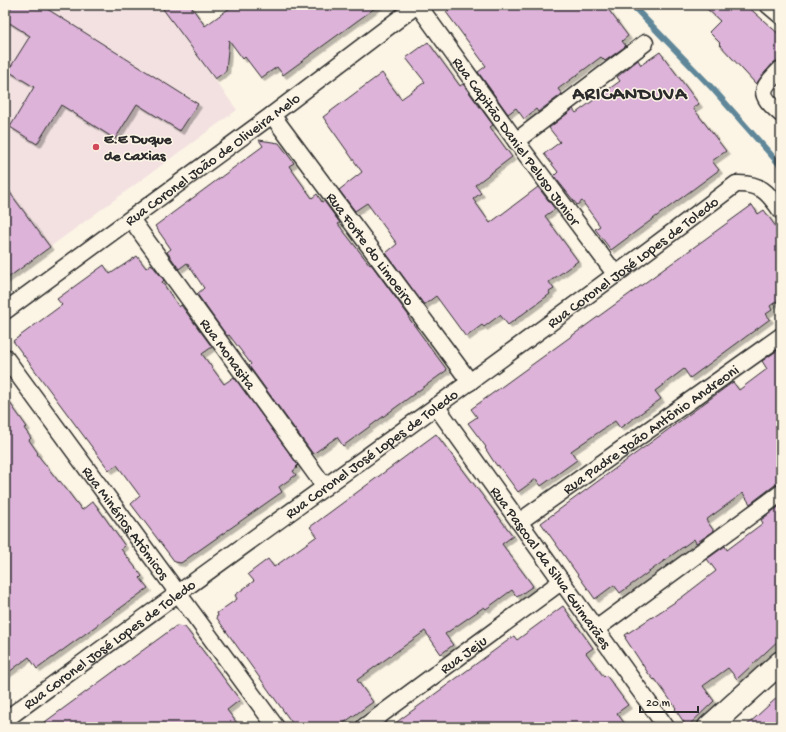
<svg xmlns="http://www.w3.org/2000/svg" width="786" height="732" viewBox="0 0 786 732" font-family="'Gochi Hand',sans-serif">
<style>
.built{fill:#f3e1e1}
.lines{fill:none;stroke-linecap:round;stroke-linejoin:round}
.stream{stroke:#5f8799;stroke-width:6}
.building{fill:#ddb3d9;stroke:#2b2b2b;filter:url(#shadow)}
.street-casing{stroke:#2b2b2b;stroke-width:19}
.secondary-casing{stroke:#2b2b2b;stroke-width:25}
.street{stroke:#fcf5e5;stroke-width:16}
.secondary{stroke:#fcf5e5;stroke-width:22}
.poi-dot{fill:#d1495b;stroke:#fcf5e5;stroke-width:1.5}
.labels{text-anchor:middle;stroke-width:3;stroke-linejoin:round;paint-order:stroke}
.poi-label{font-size:15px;font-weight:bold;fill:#2b2b2b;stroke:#fcf5e5;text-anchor:start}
.street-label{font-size:15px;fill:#2b2b2b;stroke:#fcf5e5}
.district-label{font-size:19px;font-weight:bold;letter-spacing:1px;fill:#2b2b2b;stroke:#fcf5e5}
</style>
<defs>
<filter id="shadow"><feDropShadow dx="3.5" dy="3.5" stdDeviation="0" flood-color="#0004"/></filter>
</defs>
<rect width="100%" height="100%" fill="#fcf5e5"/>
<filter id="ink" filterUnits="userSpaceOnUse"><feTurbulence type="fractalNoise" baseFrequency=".025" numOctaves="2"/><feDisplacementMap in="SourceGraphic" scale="8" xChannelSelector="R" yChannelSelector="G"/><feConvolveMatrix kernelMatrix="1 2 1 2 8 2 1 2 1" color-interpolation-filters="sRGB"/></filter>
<g filter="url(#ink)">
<path class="built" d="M 5,5 L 123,5 L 127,10 L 134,5 L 160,5 L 237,110 L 50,247 L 5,185 Z"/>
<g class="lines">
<path class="stream" d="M 632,5 L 713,89 L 781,166"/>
</g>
<path class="building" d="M 13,5 L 41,5 L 198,104 L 180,131 L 137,104 L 115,139 L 61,105 L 37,144 L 10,127 L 34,87 L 8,71 L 30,36 L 5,20 L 5,17 Z
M 160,5 L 190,5 L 205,26 L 234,5 L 379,5 L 283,75 L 277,67 L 261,78 L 245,57 L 243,59 L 229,40 L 226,71 L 215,79 Z
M 457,5 L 605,5 L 628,36 L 622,41 L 626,46 L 605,61 L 601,57 L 558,89 L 562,94 L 538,112 L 536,109 L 524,119 L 516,108 L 508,114 L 478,72 L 486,66 L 446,12 Z
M 703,5 L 746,5 L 781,36 L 781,60 L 774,62 L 762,76 L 756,84 L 719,44 L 720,43 L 709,32 L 720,21 Z
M 428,42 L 460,86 L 463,84 L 493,125 L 490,127 L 512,157 L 475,185 L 481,193 L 473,199 L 490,223 L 538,187 L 555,209 L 545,216 L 578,261 L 549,282 L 554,289 L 549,292 L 550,294 L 508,325 L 500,315 L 484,327 L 482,325 L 466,337 L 436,296 L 424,305 L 386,253 L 397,244 L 367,203 L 355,211 L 339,190 L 362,172 L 323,117 L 382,73 L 401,99 L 425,82 L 406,58 Z
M 660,52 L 699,104 L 693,108 L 726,151 L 712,161 L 719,170 L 611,250 L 595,229 L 600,226 L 582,201 L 577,205 L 554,176 L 558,172 L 544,154 L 560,142 L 549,128 L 573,109 L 576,113 L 620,81 L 617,77 L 638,60 L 641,65 Z
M 259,140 L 279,143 L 294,163 L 289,166 L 312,198 L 317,194 L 322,202 L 324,201 L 340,223 L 338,224 L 370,265 L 371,264 L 409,316 L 408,317 L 447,370 L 343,446 L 337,437 L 313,454 L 249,366 L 251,364 L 229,335 L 227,336 L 197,294 L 204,288 L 187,263 L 179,269 L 167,252 L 171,249 L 155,226 L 263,146 Z
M 5,186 L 50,247 L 5,280 Z
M 752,205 L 758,214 L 764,210 L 781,234 L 781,298 L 770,306 L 772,310 L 766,314 L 770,319 L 690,378 L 684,369 L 655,391 L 661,399 L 620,428 L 615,421 L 571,451 L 577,460 L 541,486 L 536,479 L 518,492 L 498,465 L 497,466 L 492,459 L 485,448 L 486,447 L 468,423 L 477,417 L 471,409 Z
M 137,256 L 146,268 L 151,264 L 164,280 L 162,282 L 179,307 L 181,305 L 212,347 L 202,354 L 224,384 L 234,377 L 298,465 L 296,467 L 297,468 L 293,471 L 296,475 L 279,487 L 282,492 L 181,563 L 175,562 L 131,504 L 140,496 L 117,465 L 109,470 L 13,341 L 62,305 L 57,299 L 104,265 L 110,274 Z
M 781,348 L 781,484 L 775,485 L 750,504 L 743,493 L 706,520 L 714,531 L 696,543 L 694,539 L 620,593 L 614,585 L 595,599 L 541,523 L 733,382 L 739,390 L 767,369 L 762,361 Z
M 5,396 L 27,427 L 24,428 L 31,438 L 29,440 L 38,453 L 37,454 L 59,482 L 60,481 L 82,510 L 93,501 L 125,546 L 121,549 L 142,576 L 140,578 L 148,588 L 37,669 L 29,657 L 5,675 Z
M 436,434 L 513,536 L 502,544 L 533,586 L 517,597 L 512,590 L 486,609 L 484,607 L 445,634 L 453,645 L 441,654 L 425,631 L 357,680 L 373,702 L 338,727 L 295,727 L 216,617 L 218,616 L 217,613 L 237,599 L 235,595 L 254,581 L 248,574 L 268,559 L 274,567 L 317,536 L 310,527 Z
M 781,505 L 781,638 L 737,679 L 728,668 L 703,686 L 714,701 L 687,727 L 675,709 L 676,708 L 655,679 L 654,680 L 648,673 L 625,638 L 626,637 L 625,635 L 681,598 L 716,571 L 707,559 L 725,546 L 727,550 L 763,523 L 761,520 Z
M 563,606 L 593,648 L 586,653 L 604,677 L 606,675 L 628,705 L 617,713 L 627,727 L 390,727 L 514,636 L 517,640 Z
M 176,626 L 185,627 L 240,700 L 227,710 L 240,727 L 38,727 Z
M 781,694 L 781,727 L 745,727 Z"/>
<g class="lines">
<defs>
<g id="street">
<path id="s1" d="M 418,5 L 516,141 L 616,275"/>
<path d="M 768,5 L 781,16"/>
<path d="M 781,69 C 760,90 757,93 781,114"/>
<path id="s2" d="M 272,115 L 470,382"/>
<path d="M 516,141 L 645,43"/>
<path id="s3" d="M 131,219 L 325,487"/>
<path id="s4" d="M 5,311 L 272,115 L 417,5"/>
<path id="s5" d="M 5,357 L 276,727"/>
<path id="s6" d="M 436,406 L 666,727"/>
<path id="s7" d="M 519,522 L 781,336"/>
<path d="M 596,629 L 781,493"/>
<path id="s8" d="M 5,720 C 248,540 496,367 736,184 C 760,183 768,192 781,211"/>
<path id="s9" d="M 364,727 L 562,581"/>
</g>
<path id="secondary" d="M 709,727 L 781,662"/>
</defs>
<use href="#street" class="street-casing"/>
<use href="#secondary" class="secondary-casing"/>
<use href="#street" class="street"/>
<use href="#secondary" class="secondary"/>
</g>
</g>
<circle class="poi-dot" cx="96" cy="147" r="4"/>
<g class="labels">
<g class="poi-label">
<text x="104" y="143">E.E Duque<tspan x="104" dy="17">de Caxias</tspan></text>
</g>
<g class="street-label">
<text dy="5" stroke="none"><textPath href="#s1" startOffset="168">Rua Capitão Daniel Peluso Junior</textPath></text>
<text dy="5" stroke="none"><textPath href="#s4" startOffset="257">Rua Coronel João de Oliveira Melo</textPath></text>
<text dy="5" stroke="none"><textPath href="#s2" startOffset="166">Rua Forte do Limoeiro</textPath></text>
<text dy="5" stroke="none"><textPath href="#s8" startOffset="777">Rua Coronel José Lopes de Toledo</textPath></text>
<text dy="5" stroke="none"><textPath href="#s3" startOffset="166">Rua Monasita</textPath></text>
<text dy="5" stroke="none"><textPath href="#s7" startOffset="161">Rua Padre João Antônio Andreoni</textPath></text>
<text dy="5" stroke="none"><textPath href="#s8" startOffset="453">Rua Coronel José Lopes de Toledo</textPath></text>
<text dy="5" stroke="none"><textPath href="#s5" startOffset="205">Rua Minérios Atômicos</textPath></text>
<text dy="5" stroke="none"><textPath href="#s6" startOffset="198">Rua Pascoal da Silva Guimarães</textPath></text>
<text dy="5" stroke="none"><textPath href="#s8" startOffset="129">Rua Coronel José Lopes de Toledo</textPath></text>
<text dy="5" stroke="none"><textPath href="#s9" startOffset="123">Rua Jeju</textPath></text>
</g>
<g class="district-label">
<text x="630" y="99">ARICANDUVA</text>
</g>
</g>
<rect width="786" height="732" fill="none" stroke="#fcf5e5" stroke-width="20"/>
<rect x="10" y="10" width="766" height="712" fill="none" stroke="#2b2b2b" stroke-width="1.5" filter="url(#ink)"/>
<path d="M640 706v6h58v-6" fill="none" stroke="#2b2b2b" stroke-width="2"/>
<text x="646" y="706" font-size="12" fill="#2b2b2b" stroke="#fcf5e5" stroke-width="3" paint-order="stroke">20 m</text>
</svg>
